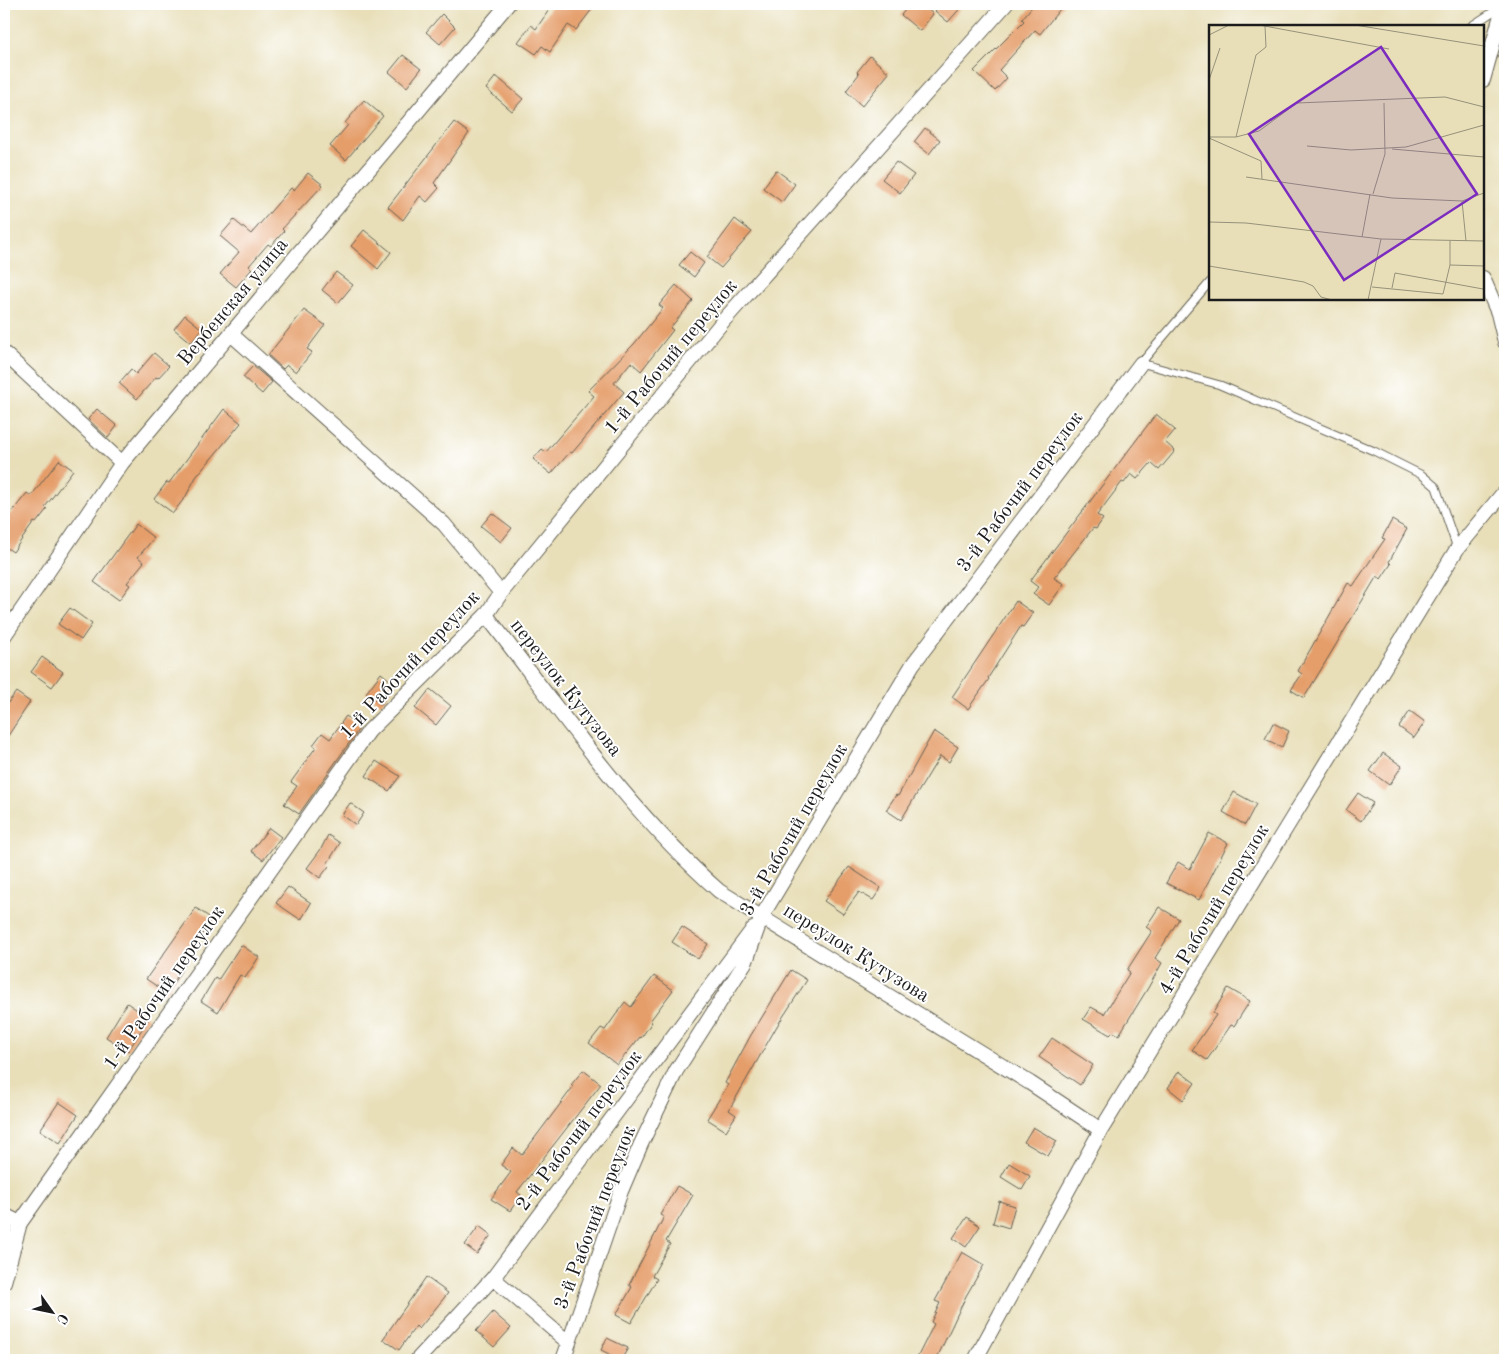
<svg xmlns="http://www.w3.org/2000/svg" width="1509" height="1364" viewBox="0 0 1509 1364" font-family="'Old Standard TT',serif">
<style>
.building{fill:#e59e6a}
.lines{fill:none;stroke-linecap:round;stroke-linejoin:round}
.service-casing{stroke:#636053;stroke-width:9}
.minor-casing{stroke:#636053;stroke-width:16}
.service{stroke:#fff;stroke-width:7}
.minor{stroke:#fff;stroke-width:14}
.labels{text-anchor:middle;stroke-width:4;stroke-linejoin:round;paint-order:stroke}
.street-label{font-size:20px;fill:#1c1c1c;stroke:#fff}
.inset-road{fill:none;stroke:#96917a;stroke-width:1}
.view{fill:#7b2cbf;fill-opacity:0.15;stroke:#7b2cbf;stroke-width:2.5}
.inset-edge{fill:none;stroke:#1c1c1c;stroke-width:2.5}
</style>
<rect width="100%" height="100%" fill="#fff"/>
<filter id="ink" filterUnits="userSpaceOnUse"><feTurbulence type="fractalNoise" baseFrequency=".02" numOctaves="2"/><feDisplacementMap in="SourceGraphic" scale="10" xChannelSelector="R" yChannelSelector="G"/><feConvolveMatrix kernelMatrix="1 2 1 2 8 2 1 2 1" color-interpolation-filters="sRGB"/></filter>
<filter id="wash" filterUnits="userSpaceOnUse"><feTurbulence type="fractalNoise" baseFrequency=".0096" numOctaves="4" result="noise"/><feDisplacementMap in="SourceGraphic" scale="20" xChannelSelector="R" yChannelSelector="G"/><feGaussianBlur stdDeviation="1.12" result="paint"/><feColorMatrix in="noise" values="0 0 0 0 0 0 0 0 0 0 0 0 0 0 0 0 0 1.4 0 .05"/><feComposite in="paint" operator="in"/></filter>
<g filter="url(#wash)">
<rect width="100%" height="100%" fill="#e8dfb9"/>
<g id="blocks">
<path class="building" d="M 553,4 L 596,4 L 576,30 L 568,25 L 550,52 L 542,46 L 536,54 L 518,42 L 531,25 L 536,29 Z
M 910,4 L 921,4 L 933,14 L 920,31 L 901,15 Z
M 942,4 L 964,4 L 948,22 L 935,11 Z
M 1034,4 L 1064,4 L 1040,34 L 1035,30 L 999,70 L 1007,78 L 995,91 L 974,71 L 1024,21 L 1022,19 Z
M 442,14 L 455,27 L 440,44 L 426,32 Z
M 403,55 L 421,69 L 407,87 L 389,72 Z
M 870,56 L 889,73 L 862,106 L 846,91 L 859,74 L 857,72 Z
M 496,76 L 523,99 L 512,111 L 486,89 Z
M 364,100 L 383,116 L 346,160 L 330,146 L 348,125 L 345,123 Z
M 454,122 L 469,133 L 434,183 L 439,188 L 427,202 L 420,196 L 403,220 L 388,207 Z
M 925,128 L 940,140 L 929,154 L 914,142 Z
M 896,162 L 914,175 L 900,193 L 882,179 Z
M 776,170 L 795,184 L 782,202 L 763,188 Z
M 308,173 L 323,185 L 282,229 L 284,231 L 271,246 L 268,244 L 249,266 L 252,269 L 236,287 L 220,274 L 239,252 L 220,236 L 234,220 L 251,234 L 291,188 L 294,190 Z
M 735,219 L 752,232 L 721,268 L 707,257 Z
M 364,230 L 391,252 L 378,269 L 351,246 Z
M 690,252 L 704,263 L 694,277 L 679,265 Z
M 336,272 L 353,285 L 338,303 L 322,290 Z
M 676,285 L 693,301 L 670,328 L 673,330 L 641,371 L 631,362 L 614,383 L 624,392 L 572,453 L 570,452 L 551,474 L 533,459 L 542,449 L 546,452 L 594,396 L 588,391 L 634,344 L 663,308 L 659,305 Z
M 304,310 L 325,325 L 307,349 L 312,352 L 296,372 L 287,365 L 283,369 L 268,355 Z
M 185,315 L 202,329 L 191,343 L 174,329 Z
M 154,353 L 169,366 L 158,378 L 156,377 L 137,399 L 119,383 L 131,369 L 136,374 Z
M 253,366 L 272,382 L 262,394 L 243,377 Z
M 97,409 L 117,426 L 108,438 L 88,419 Z
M 224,409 L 241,423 L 196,477 L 186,496 L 173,513 L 154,499 L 167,482 L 169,483 Z
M 1156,414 L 1175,430 L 1165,442 L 1175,451 L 1159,470 L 1151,463 L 1137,479 L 1131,474 L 1124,483 L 1122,482 L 1097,515 L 1103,519 L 1096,529 L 1093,528 L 1054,578 L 1064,584 L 1049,605 L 1033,594 L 1038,587 L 1030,581 Z
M 59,460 L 73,470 L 45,507 L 47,509 L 36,523 L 34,522 L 13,552 L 4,546 L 4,522 L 27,493 L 31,496 Z
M 492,513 L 512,528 L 501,542 L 481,526 Z
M 1392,520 L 1407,529 L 1389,562 L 1391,564 L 1381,579 L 1377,576 L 1304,698 L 1291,690 L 1302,674 L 1298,671 L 1348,583 L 1353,586 L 1385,539 L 1382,538 Z
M 136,524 L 154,538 L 138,557 L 144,562 L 127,583 L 130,585 L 119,600 L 94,582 Z
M 1016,601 L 1033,613 L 1023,627 L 1021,626 L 988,678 L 989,679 L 968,709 L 952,697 Z
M 70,608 L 92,624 L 81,640 L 58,624 Z
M 42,657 L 63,672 L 52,687 L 31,672 Z
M 381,673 L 395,684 L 381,704 L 366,693 Z
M 430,689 L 451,706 L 436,725 L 415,708 Z
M 16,692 L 30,702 L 4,742 L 4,708 Z
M 1410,711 L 1425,722 L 1414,738 L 1399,727 Z
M 346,716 L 361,726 L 299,814 L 284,804 L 297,786 L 291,782 L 316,747 L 313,745 L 322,733 L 330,739 Z
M 1273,723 L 1289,731 L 1282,747 L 1265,739 Z
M 934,731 L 958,747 L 949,762 L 940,756 L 901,820 L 886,810 L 896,795 L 898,796 Z
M 1383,753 L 1402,766 L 1389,785 L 1370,771 Z
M 376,761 L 400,776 L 389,791 L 366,776 Z
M 1234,792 L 1256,804 L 1245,825 L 1223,812 Z
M 1358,793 L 1373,803 L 1361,821 L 1346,810 Z
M 350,803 L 364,813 L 356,825 L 342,815 Z
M 269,828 L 281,837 L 263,860 L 251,851 Z
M 1209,833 L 1228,843 L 1199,900 L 1166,883 L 1178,862 L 1190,869 Z
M 328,835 L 340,843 L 327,864 L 329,866 L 320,878 L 307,868 L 321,849 Z
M 849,867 L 881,888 L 873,900 L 859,892 L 843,914 L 824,901 Z
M 288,887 L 311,903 L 301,920 L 276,903 Z
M 1159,907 L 1179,919 L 1155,958 L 1162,963 L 1148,988 L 1119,1035 L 1113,1032 L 1110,1035 L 1083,1019 L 1091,1007 L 1104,1014 L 1130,972 L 1127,970 L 1152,931 L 1146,927 Z
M 196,908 L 212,919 L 183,962 L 185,964 L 167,993 L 146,979 Z
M 682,927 L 708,944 L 698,959 L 672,942 Z
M 241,945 L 259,957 L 245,978 L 240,975 L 218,1012 L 201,1001 L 215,978 L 218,980 Z
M 791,970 L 807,980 L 777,1026 L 729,1110 L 736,1115 L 726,1131 L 707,1119 L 728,1085 L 725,1083 L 751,1035 Z
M 654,976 L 673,990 L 650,1021 L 652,1022 L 641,1038 L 640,1037 L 617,1065 L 589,1043 L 601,1028 L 605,1030 L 625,1002 L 631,1007 Z
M 1228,988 L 1250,1001 L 1234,1026 L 1231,1025 L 1207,1060 L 1192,1050 L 1216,1015 L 1213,1013 Z
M 127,1003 L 149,1018 L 128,1051 L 106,1037 Z
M 1052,1038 L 1093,1065 L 1080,1085 L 1039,1057 Z
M 583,1070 L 601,1084 L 517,1192 L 521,1195 L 510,1211 L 491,1199 L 511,1172 L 501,1165 L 513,1148 L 522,1155 L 573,1087 L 571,1085 Z
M 1179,1071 L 1195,1083 L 1183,1100 L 1168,1088 Z
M 59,1102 L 78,1115 L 60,1143 L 40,1130 Z
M 1033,1127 L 1057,1141 L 1048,1156 L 1024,1142 Z
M 1009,1163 L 1030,1176 L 1022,1190 L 1001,1177 Z
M 677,1186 L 693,1195 L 666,1241 L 670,1244 L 652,1276 L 657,1279 L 631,1323 L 616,1315 L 632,1287 L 629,1285 L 664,1217 L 660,1215 Z
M 999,1201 L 1015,1206 L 1009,1228 L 993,1223 Z
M 967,1217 L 980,1226 L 966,1247 L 953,1238 Z
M 479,1226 L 491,1235 L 477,1254 L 465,1245 Z
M 962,1252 L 984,1265 L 966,1296 L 936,1360 L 916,1360 L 934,1324 L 931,1322 L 940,1303 L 935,1301 Z
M 426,1277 L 448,1293 L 419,1329 L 416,1326 L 399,1350 L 383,1339 Z
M 493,1312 L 511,1328 L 494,1347 L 476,1331 Z
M 607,1338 L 628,1348 L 621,1360 L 601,1350 Z"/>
</g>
</g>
<g filter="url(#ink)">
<use href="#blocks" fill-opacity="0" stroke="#636053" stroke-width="1"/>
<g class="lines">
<defs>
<path id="service" d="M 1471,26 L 1502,6
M 1210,282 L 1141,363 L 1220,385 L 1374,451 L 1422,475 L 1436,487 L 1457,548"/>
<path id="minor" d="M 1483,80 L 1504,4
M 1483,278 L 1498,313 L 1505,342
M 231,334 L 444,524 L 501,593
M 4,353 L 122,463
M 486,615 C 560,710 629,812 719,891 L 1030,1083 L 1101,1130
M 4,636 L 122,463 L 508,4
M 4,1215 L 20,1223
M 493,1278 L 569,1343
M 4,1282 L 20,1223 L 369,731 L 486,615 L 501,593 L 724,320 L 1006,4
M 417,1360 L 493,1278 L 753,929
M 563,1360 L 621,1191 L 641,1144 L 676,1071 L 746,961 L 762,916 L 913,664 L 1141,363
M 975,1360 L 1101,1130 L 1457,549 L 1505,491"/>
</defs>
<use href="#service" class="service-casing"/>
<use href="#minor" class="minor-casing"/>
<use href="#service" class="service"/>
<use href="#minor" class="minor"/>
</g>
</g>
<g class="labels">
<g class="street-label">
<text transform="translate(232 301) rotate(-50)" y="7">Вербенская улица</text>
<text transform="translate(670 356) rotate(-50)" y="7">1-й Рабочий переулок</text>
<text transform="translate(1019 491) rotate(-53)" y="7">3-й Рабочий переулок</text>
<text transform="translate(409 664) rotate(-47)" y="7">1-й Рабочий переулок</text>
<text transform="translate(567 687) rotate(52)" y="7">переулок Кутузова</text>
<text transform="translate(793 829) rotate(-60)" y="7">3-й Рабочий переулок</text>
<text transform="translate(1213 909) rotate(-59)" y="7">4-й Рабочий переулок</text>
<text transform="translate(857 952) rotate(32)" y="7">переулок Кутузова</text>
<text transform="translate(163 987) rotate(-55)" y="7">1-й Рабочий переулок</text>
<text transform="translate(578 1130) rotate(-53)" y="7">2-й Рабочий переулок</text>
<text transform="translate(594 1217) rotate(-69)" y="7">3-й Рабочий переулок</text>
</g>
</g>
<g transform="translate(1209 25)">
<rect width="275" height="275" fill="#e8dfb9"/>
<path class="inset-road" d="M 50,0 L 180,24M 146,0 L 275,21M 0,10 L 20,0M 0,55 L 11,23M 0,112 L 27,112 L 50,106 L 88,78 L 236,72 L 275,82M 27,112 L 47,30 L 57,22 L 56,1M 0,113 L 52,136 L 53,154M 98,121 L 142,125 L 197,122 L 275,100M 183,124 L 275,132M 37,152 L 183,173 L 253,176 L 275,168M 164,169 L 176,129 L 175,78M 253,176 L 257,216M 0,197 L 37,198 L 172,214 L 275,216M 153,212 L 161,169M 241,240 L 275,241M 0,241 L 95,257 L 104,261 L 112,272 L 123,275M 163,262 L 234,269 L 241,240 L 241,216M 183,263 L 186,248 L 274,264M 159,275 L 172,214"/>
<path class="view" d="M 172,22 L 268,169 L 135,255 L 40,109 Z"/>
<rect width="275" height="275" class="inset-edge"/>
</g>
<rect width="1509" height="1364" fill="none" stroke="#fff" stroke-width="20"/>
<g transform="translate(52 1312) rotate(123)" stroke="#ffffff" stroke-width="4" paint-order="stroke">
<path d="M0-4L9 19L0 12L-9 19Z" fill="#1c1c1c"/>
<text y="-8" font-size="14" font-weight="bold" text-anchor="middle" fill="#1c1c1c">С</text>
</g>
</svg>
